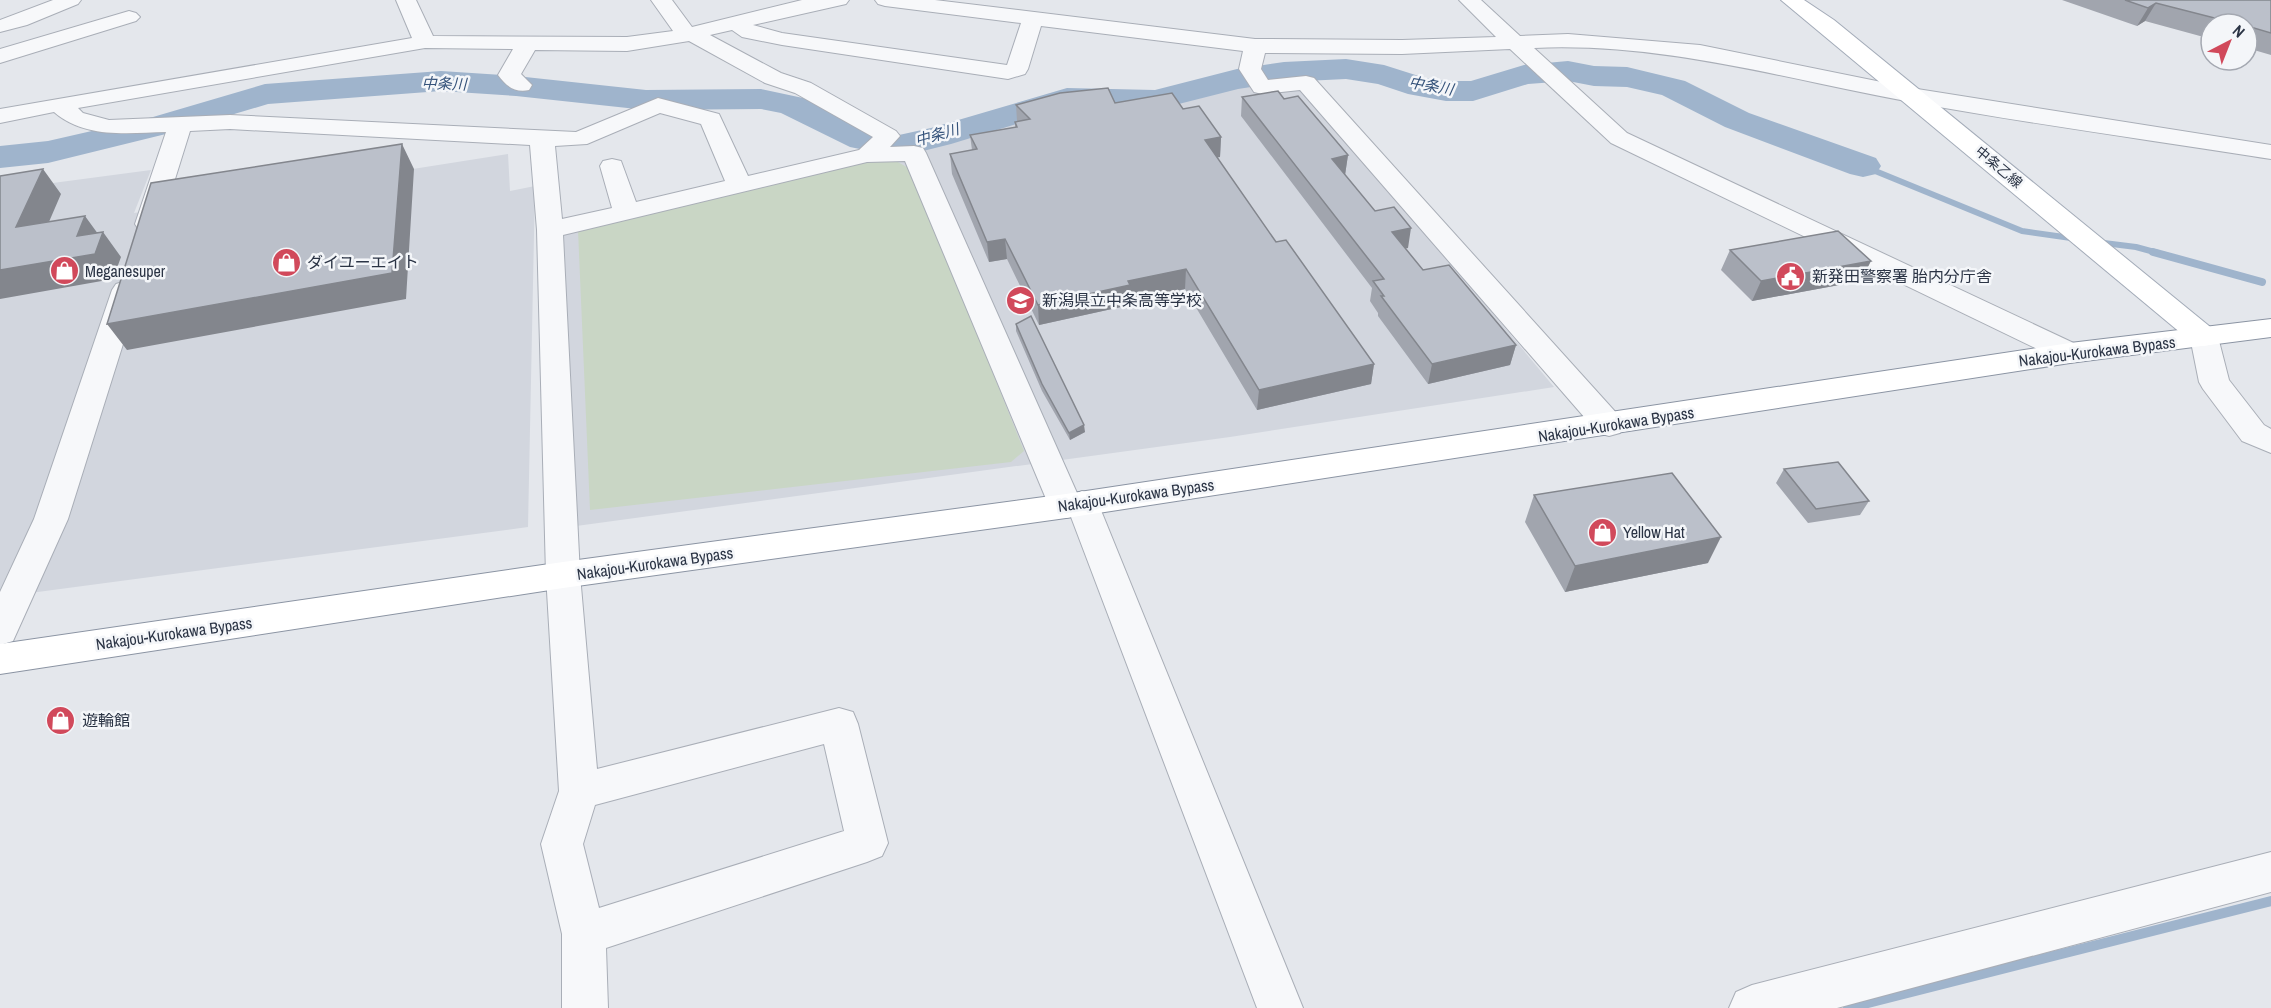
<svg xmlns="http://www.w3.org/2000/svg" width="2271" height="1008" viewBox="0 0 2271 1008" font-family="'Archivo Narrow','Noto Sans JP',sans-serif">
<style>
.built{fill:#d2d6de}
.green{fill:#c9d6c5}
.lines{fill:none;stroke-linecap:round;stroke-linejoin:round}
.stream-far2{stroke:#9fb4cc;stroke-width:6}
.stream-far1{stroke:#9fb4cc;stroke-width:8}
.stream{stroke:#9fb4cc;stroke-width:10}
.river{fill:#9fb4cc;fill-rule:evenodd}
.minor-casing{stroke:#a9aeb7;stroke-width:2}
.major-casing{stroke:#a3abb8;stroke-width:2}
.highway-casing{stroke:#8b94a3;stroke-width:2}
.minor{fill:#f7f8fa;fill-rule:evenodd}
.major{fill:#fff;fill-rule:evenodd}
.highway{fill:#fff;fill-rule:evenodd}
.wall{fill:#a1a5ae}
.shaded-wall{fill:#83868d}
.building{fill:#bbc0ca;stroke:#83868d;stroke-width:1.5}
.labels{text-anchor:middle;stroke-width:5;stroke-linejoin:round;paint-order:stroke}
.far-street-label{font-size:14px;fill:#2b3445;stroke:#f4f6f9}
.far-water-label{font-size:15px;font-style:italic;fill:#34527a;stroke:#f4f6f9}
.poi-label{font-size:16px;fill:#2b3445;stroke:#f4f6f9;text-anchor:start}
.street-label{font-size:16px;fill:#2b3445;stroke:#f4f6f9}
</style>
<rect width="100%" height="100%" fill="#e4e7ec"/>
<path class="built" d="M 1298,79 L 1554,387 L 1230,437 L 569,527 L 558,225 L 923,146 L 1070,102 L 1169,102 L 1208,91 Z
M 508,154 L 510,191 L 535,186 L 528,527 L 0,597 L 0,190 L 151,170 L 134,213 Z"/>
<path class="green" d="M 868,160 L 896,161 L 912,170 L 1024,451 L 1011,462 L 590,510 L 578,230 Z"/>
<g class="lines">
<path class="stream-far2" d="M 1863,166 L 2022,231 L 2078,239
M 2096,242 L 2136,247 L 2158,253"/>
<path class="stream-far1" d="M 2153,252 L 2262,282"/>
<path class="stream" d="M 1848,1008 L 2271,901"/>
<path class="river" d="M 1346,59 L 1384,65 L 1425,78 L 1446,81 L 1471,81 L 1524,65 L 1568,61 L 1594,66 L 1627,67 L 1685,81 L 1749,113 L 1876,158 L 1881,166 L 1876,174 L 1863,177 L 1850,174 L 1725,127 L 1662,95 L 1627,87 L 1594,86 L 1568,81 L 1528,84 L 1473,101 L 1446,101 L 1408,94 L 1378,84 L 1346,79 L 1284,82 L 1238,89 L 1155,110 L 1069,108 L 951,144 L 899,157 L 850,147 L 781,113 L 761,109 L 646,110 L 516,96 L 441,91 L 268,104 L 174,132 L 48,163 L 0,168 L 0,146 L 48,141 L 153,117 L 265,84 L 441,71 L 516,76 L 646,90 L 761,89 L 803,98 L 871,131 L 899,135 L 931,128 L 1067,88 L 1155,90 L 1237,69 L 1284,62 Z"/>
<defs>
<path id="minor" d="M 53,0 L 81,0 L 78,4 L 27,25 L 0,32 L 0,20 Z
M 396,0 L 416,0 L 433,36 L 627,37 L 673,31 L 651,0 L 672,0 L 692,27 L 802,0 L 849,0 L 846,4 L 753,25 L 782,33 L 1007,65 L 1021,23 L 885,6 L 878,4 L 875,0 L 935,0 L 1255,39 L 1402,40 L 1496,37 L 1459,0 L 1481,0 L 1520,36 L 1568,34 L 1700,45 L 1911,88 L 2271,145 L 2271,159 C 2151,140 2031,124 1911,102 C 1786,79 1662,42 1534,48 L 1627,133 L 2080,346 L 2085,353 L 2080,360 L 2070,363 L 2060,360 L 1611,143 L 1510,49 L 1402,54 L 1265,53 L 1261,69 L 1268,80 L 1306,76 L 1314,78 L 1620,417 L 1625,425 L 1620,433 L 1609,436 L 1598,433 L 1300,90 L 1262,94 L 1254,92 L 1239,69 L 1243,51 L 1041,26 L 1028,69 L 1025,74 L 1008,79 L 782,45 L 742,37 L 732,30 L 710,35 L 781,73 L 811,83 L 896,131 L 900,136 L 890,147 L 914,146 L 923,148 L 926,153 L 1077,493 L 1082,491 L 1094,494 L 1098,503 L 1303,1008 L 1257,1008 L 1071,517 L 1066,518 L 1054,515 L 1049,506 L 905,161 L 867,162 L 563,235 L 580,575 L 597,769 L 839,708 L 853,712 L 858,724 L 888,843 L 882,856 L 867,862 L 606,948 L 608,1008 L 562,1008 L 562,934 L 541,844 L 559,791 L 546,575 L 537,230 L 530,145 L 230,129 L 190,131 L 161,224 L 157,230 L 148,232 L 139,230 L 135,224 L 166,132 C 128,133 85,139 54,112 L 0,123 L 0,109 L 412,38 ZM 689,41 L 765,83 L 795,93 L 873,137 L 859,150 L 748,176 L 719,114 L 658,98 L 576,132 L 230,115 L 109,120 L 83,113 L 78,108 L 425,48 L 513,49 L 498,75 C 506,86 515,93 529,90 L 532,85 L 521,74 L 535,50 L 627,51 ZM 660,113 L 701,124 L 725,181 L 636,202 L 621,161 L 612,159 L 603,161 L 600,166 L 612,208 L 562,219 L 555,146 L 587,144 ZM 824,744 L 844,831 L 599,908 L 583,844 L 595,805 Z
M 129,11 L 136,13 L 140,17 L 136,21 L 0,63 L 0,49 Z
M 126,281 L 136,284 L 140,290 L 68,519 L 13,641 L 0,645 L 0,592 L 34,519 L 112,290 L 116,284 Z
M 2204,328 L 2214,330 L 2218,337 L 2229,380 L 2264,425 L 2271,429 L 2271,453 L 2242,441 L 2203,389 L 2199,382 L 2190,337 L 2194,330 Z
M 2271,852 L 2271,892 L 1837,1008 L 1729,1008 L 1736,992 L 1752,985 Z"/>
<path id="major" d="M 1781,0 L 1804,0 L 1834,20 L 2214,330 L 2218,337 L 2214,344 L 2204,346 L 2194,344 Z"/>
<path id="highway" d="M 2271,319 L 2271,337 L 2070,363 L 1066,518 L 563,588 L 0,674 L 0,644 L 563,562 L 1066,494 L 2070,343 Z"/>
</defs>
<use href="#minor" class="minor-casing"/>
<use href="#major" class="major-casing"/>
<use href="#highway" class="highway-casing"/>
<use href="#minor" class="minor"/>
<use href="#major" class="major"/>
<use href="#highway" class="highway"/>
</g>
<path class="wall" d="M 2062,0 L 2271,0 L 2271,55 L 2247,48 L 2247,24 L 2211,24 L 2211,39 L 2145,21 L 2137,26 Z
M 1242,97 L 1284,99 L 1348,155 L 1345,175 L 1375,211 L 1408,248 L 1405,248 L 1423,270 L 1516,345 L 1510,365 L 1428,384 L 1378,316 L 1378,313 L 1370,301 L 1372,288 L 1241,116 Z
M 1115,103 L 1183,109 L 1221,137 L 1220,157 L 1217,157 L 1276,242 L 1374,364 L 1371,384 L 1257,410 L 1185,289 L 1130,301 L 1130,305 L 1039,325 L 1007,259 L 989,262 L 952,174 L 950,154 L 972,150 L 970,135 L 1015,127 L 1015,122 L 1017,121 L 1016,105 Z
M 1730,250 L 1861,281 L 1752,301 L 1721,270 Z
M 1016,324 L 1085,432 L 1070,440 L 1042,391 L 1016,331 Z
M 1784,469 L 1869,501 L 1860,515 L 1808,523 L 1776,483 Z
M 1534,495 L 1708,563 L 1565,592 L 1525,522 Z"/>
<path class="shaded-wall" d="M 2156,3 L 2145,21 L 2137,26 L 2148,8 Z
M 1221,137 L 1220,157 L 1204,160 L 1205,140 Z
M 402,144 L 414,169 L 406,299 L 127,350 L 107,324 Z
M 1348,155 L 1345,175 L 1332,159 Z
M 43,169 L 61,194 L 36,252 L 16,227 Z
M 85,216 L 101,238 L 103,232 L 121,257 L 113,279 L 0,299 L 0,270 L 77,236 Z
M 1411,228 L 1408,248 L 1388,252 L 1392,232 Z
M 1005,239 L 1007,259 L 989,262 L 987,242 Z
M 1871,261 L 1861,281 L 1752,301 L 1761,281 Z
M 1186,269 L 1185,289 L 1130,301 L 1130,305 L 1039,325 L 1038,305 L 1128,281 Z
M 1516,345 L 1510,365 L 1428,384 L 1432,364 Z
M 1374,364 L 1371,384 L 1257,410 L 1259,390 Z
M 1084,425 L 1085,432 L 1070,440 L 1069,433 Z
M 1721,537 L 1708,563 L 1565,592 L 1575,566 Z"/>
<path class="building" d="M 2125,0 L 2271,0 L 2271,33 L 2247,26 L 2247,24 L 2238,24 L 2156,3 L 2148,8 Z
M 1108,88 L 1115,103 L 1172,93 L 1183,109 L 1199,106 L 1221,137 L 1205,140 L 1276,242 L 1286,240 L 1374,364 L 1259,390 L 1186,269 L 1128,281 L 1130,285 L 1038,305 L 1005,239 L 987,242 L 950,154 L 977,149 L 970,135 L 1017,127 L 1015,122 L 1030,119 L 1016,105 L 1060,93 Z
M 1278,91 L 1284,99 L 1298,96 L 1348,155 L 1332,159 L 1375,211 L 1394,207 L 1411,228 L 1392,232 L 1423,270 L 1449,265 L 1516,345 L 1432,364 L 1381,296 L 1384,296 L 1373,281 L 1384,279 L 1242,97 Z
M 402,144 L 392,273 L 107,324 L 151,183 Z
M 43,169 L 16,227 L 85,216 L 77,236 L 103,232 L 95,254 L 0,270 L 0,176 Z
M 1838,231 L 1871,261 L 1761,281 L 1730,250 Z
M 1031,316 L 1084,425 L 1069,433 L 1042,384 L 1016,324 Z
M 1838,462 L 1869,501 L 1816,509 L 1784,469 Z
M 1672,473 L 1721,537 L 1575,566 L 1534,495 Z"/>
<defs>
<symbol id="shop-disc" viewBox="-11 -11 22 22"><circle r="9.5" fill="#d1495b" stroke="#f4f6f9"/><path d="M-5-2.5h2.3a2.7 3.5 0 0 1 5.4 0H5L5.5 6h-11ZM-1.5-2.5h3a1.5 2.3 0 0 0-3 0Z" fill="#fff"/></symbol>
<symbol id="civic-disc" viewBox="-11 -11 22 22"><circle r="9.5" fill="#d1495b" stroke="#f4f6f9"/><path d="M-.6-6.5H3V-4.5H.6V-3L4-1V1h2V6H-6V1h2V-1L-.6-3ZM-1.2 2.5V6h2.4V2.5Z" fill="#fff"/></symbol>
<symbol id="school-disc" viewBox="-11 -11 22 22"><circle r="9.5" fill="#d1495b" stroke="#f4f6f9"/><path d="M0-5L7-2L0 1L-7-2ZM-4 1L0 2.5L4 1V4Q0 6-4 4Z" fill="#fff"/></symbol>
</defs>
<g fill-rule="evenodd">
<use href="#shop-disc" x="270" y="246" width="33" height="33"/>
<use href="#shop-disc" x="48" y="254" width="33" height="33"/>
<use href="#civic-disc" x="1774" y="260" width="33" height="33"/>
<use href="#school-disc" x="1004" y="284" width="33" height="33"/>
<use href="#shop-disc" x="1586" y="516" width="33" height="33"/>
<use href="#shop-disc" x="44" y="704" width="33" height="33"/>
</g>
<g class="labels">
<g class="far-street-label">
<text transform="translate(1999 167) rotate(40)" y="5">中条乙線</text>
</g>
<g class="far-water-label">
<text transform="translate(444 84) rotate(1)" y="5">中条川</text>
<text transform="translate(1431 86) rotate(10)" y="5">中条川</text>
<text transform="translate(937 135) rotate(-16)" y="5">中条川</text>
</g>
<g class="poi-label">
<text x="307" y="268">ダイユーエイト</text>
<text x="85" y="277">Meganesuper</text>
<text x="1812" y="282">新発田警察署 胎内分庁舎</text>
<text x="1042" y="306">新潟県立中条高等学校</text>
<text x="1623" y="538">Yellow Hat</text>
<text x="82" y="726">遊輪館</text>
</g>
<g class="street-label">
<text transform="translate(2097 351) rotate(-7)" y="6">Nakajou-Kurokawa Bypass</text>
<text transform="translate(1616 424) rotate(-9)" y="6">Nakajou-Kurokawa Bypass</text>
<text transform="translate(1136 495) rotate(-8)" y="6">Nakajou-Kurokawa Bypass</text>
<text transform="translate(655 563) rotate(-8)" y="6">Nakajou-Kurokawa Bypass</text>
<text transform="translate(174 633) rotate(-8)" y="6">Nakajou-Kurokawa Bypass</text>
</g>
</g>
<g transform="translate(2229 42) rotate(42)"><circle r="28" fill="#f4f6f9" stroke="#a4a8b1" stroke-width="1.5"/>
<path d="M0-4.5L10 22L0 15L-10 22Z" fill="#d1495b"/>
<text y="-9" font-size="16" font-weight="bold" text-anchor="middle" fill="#2b3445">N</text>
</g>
</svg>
